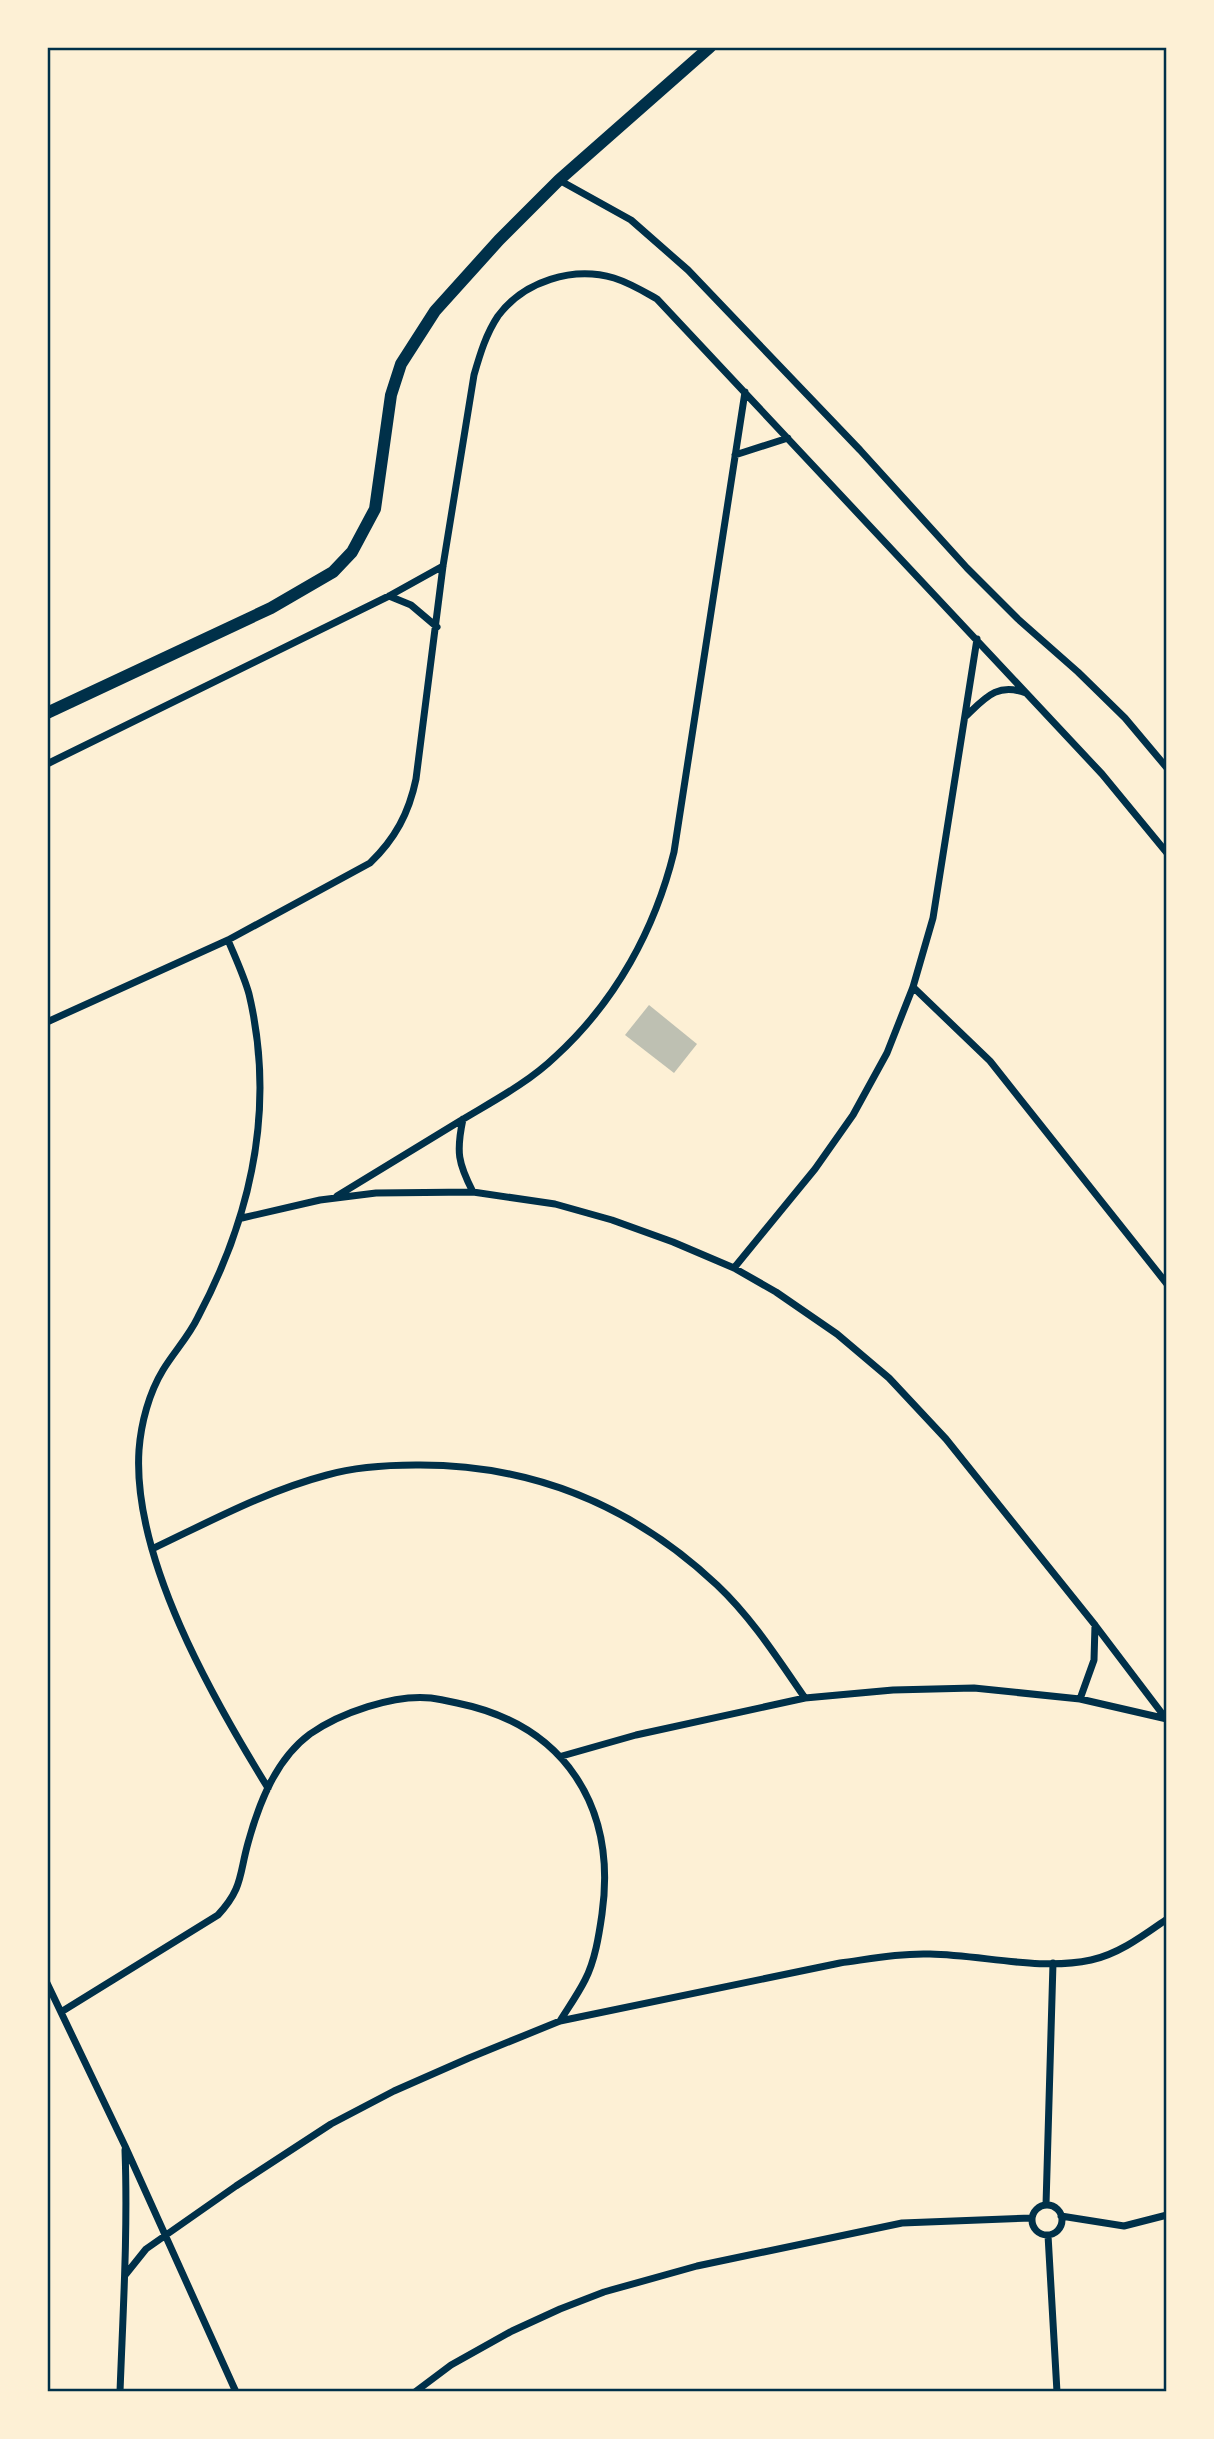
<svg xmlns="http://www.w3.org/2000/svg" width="1214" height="2439" viewBox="0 0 1214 2439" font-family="'Roboto Condensed',sans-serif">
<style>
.building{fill:#bec0b2}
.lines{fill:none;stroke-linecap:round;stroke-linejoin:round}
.minor{stroke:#003049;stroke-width:7}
.tertiary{stroke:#003049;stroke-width:12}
.neatline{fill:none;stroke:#003049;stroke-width:2.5}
</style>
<rect width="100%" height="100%" fill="#fdf0d5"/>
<path class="building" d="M 649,1005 L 697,1044 L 674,1073 L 625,1035 Z"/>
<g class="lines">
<path class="minor" d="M 559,180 L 631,220 L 688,270 L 860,450 L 967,568 L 1018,619 L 1078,672 L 1125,718 L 1167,768
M 735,455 L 788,438
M 389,596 L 411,605 L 437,627
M 965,717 C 985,698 997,682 1026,693
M 47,764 L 389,596 L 443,566
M 228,940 C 235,957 244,976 249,994 C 276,1108 252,1215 198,1317 C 189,1336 174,1352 163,1370 C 149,1393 141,1423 139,1450 C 132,1558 213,1699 268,1788
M 913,987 L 990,1061 L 1167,1284
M 47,1022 L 228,940 L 370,863 C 395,839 409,813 416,779 L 443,566 L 474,375 C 480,354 486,334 498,316 C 524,281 573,266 614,278 C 630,283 643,291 657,299 L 1102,774 L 1167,853
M 463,1119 C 456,1152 458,1163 473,1192
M 337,1196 C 378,1171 419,1146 460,1121 C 493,1101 528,1083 556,1056 C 616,1001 655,929 674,852 L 745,392
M 242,1218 L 320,1200 L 376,1193 L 473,1192 L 555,1204 L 612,1220 L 673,1242 L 734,1268 L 776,1292 L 837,1334 L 889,1378 L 946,1439 L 1095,1625 L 1167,1720
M 734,1268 L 815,1169 L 853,1115 L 887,1053 L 913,987 L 933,918 L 977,639
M 152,1549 C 209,1522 266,1491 327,1475 C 355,1467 387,1465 416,1465 C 532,1464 633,1506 717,1585 C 752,1618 778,1659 805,1698
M 1080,1699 L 1094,1660 L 1095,1625
M 562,1756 L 636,1735 L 805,1698 L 893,1690 L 974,1688 L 1080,1699 L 1167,1719
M 47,1983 L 125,2146 L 236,2392
M 61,2012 L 218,1915 C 243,1888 239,1875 248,1843 C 259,1803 276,1759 310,1734 C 340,1713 394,1694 431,1698 C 439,1699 448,1701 457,1703 C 565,1725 617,1807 602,1914 C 599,1935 595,1961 585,1980 C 578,1994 568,2008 560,2021
M 1046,2205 L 1053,1963
M1032 2220a15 15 0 1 1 30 0a15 15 0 1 1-30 0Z
M 1061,2216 L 1124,2226 L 1167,2215
M 1048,2235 L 1057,2392
M 126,2274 L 146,2249 L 236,2186 L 331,2124 L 394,2091 L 469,2058 L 560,2021 L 840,1963 C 870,1959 900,1953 930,1954 C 983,1955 1039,1971 1091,1960 C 1119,1954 1144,1935 1167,1919
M 120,2392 C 123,2311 128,2231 125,2150
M 415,2392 L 451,2365 L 512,2331 L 560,2309 L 604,2292 L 697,2266 L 902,2223 L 1032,2218"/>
<path class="tertiary" d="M 47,713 L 271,608 L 333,572 L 352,552 L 375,509 L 391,395 L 401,364 L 435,311 L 499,240 L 559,180 L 710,47"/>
</g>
<rect width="1214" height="2439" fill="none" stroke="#fdf0d5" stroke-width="98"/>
<rect x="49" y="49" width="1116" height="2341" class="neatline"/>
</svg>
